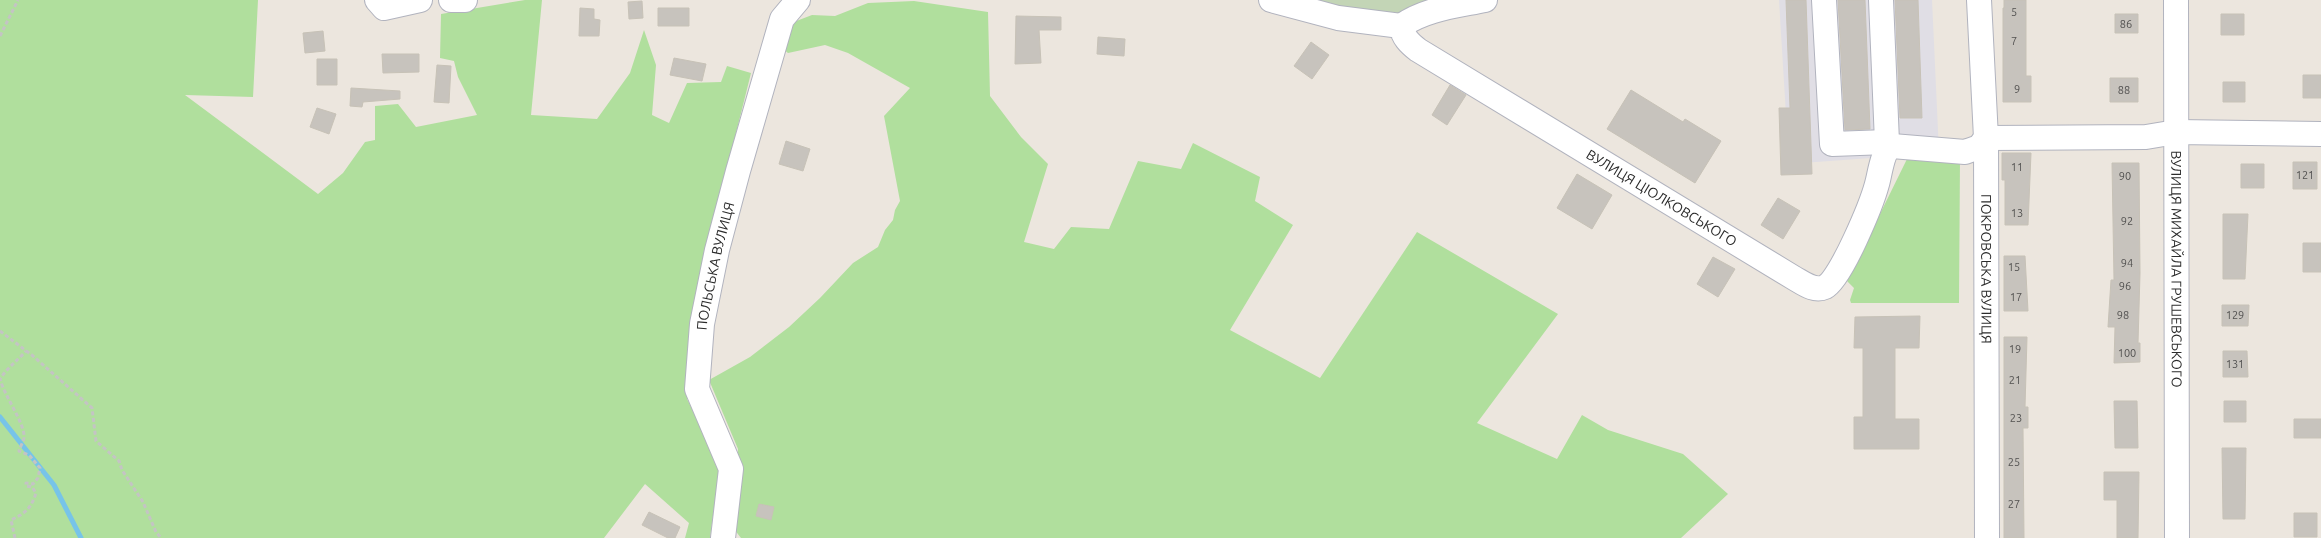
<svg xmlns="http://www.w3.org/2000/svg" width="2321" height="538" viewBox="0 0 2321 538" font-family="Ubuntu,sans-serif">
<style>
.industrial{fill:#e0dee5}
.green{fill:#b0df9d}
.cemetery{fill:#c3d5b6}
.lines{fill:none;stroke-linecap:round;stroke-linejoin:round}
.stream{stroke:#77c4e8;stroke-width:5}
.building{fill:#c7c3bd;stroke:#c7c2b7}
.minor-casing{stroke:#b1b3be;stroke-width:26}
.path{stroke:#c4c4c4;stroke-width:3;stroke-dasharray:4 2.5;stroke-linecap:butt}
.minor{stroke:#fff;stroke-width:24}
.labels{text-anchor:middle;stroke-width:4.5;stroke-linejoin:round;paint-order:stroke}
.number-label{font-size:11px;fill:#525150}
.street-label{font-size:14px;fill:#2b2b2b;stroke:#fff}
</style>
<rect width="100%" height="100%" fill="#ece6de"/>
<path class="industrial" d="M 1779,0 L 1932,0 L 1939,153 L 1789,164 Z"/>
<path class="green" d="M 0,0 L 258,0 L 253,97 L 185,95 L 318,194 L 343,173 L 365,142 L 375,140 L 375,106 L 398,104 L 416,127 L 477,115 L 458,77 L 454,61 L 440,58 L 441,14 L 525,0 L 542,0 L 531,115 L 597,119 L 630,73 L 644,30 L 656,65 L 652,115 L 669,123 L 687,83 L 721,82 L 727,66 L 751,73 L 733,145 L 723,196 L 700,280 L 687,399 L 720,463 L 710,538 L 685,538 L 689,523 L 645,484 L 604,538 L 0,538 Z
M 914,1 L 988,12 L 990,96 L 1021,137 L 1048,164 L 1024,242 L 1054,249 L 1071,227 L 1109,229 L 1138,161 L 1181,169 L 1193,143 L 1260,177 L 1255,201 L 1293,225 L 1230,330 L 1320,378 L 1417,232 L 1558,314 L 1477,423 L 1557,459 L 1582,415 L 1608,430 L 1683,454 L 1728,494 L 1681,538 L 741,538 L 734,529 L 738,449 L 709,380 L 750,357 L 789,327 L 820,298 L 853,263 L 878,247 L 885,230 L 893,220 L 895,210 L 900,201 L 884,116 L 910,88 L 848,53 L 825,45 L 788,53 L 782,48 L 786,25 L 812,15 L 835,16 L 868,3 Z
M 1907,159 L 1960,159 L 1959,303 L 1851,303 L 1850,300 L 1854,288 L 1847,281 Z"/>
<path class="cemetery" d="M 1298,0 L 1452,0 L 1392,17 Z"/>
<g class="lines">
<path class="stream" d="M 0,417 L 54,485 L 81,538"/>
</g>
<path class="building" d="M 1786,0 L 1806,0 L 1812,174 L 1781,175 L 1779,108 L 1790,108 Z
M 1838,0 L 1865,0 L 1870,129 L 1845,130 Z
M 1895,0 L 1918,0 L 1922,118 L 1900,118 Z
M 2004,0 L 2026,0 L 2026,76 L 2031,76 L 2031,102 L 2003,102 L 2003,8 L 2004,8 Z
M 642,1 L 643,18 L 629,19 L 628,2 Z
M 580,8 L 594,9 L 594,19 L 600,20 L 599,36 L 579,36 Z
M 658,8 L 689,8 L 689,26 L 658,26 Z
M 2115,14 L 2138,14 L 2138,33 L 2115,33 Z
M 2221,14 L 2244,14 L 2244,35 L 2221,35 Z
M 1016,16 L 1061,17 L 1061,30 L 1039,30 L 1041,63 L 1015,64 Z
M 323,31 L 325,51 L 305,53 L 303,33 Z
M 1098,37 L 1125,39 L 1124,56 L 1097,54 Z
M 1311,42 L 1329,55 L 1312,79 L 1294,66 Z
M 382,54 L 419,54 L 419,72 L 383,73 Z
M 674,58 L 706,64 L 702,81 L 670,75 Z
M 317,59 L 337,59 L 337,85 L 317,85 Z
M 437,65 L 451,66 L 449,103 L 434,102 Z
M 2303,75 L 2321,75 L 2321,98 L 2303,98 Z
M 2110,78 L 2138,78 L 2138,102 L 2110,102 Z
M 2223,82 L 2245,82 L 2245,102 L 2223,102 Z
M 1450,85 L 1466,95 L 1447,125 L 1432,115 Z
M 351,88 L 400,91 L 400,99 L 363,102 L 362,107 L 350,106 Z
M 1631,90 L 1683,122 L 1685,119 L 1721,141 L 1695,183 L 1607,129 Z
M 317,108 L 336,114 L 329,134 L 310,127 Z
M 786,141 L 810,149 L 803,171 L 779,164 Z
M 2002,153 L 2031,153 L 2028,225 L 2005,225 L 2005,180 L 2002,180 Z
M 2293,162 L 2317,162 L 2317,189 L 2293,189 Z
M 2112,163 L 2139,163 L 2140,273 L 2138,343 L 2140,343 L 2140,362 L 2114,363 L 2115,327 L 2108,327 L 2111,280 L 2114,280 Z
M 2241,164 L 2264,164 L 2264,188 L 2241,188 Z
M 1577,174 L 1612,195 L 1592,229 L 1557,208 Z
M 1778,198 L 1800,211 L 1783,239 L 1761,225 Z
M 2223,214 L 2248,214 L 2245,279 L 2223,279 Z
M 2303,243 L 2321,243 L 2321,272 L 2303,272 Z
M 2004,256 L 2025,256 L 2028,311 L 2004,311 Z
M 1713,257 L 1735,269 L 1718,297 L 1697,284 Z
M 2222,305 L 2249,305 L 2248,326 L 2222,326 Z
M 1920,316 L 1919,348 L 1895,348 L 1895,419 L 1919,419 L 1919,449 L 1854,449 L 1854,417 L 1863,417 L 1863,348 L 1854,348 L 1855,317 Z
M 2004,337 L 2027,337 L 2025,407 L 2028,407 L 2028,428 L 2023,428 L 2024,538 L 2004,538 Z
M 2223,351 L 2247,351 L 2248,377 L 2223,377 Z
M 2114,401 L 2137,401 L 2138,448 L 2115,448 Z
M 2224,401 L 2246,401 L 2246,422 L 2224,422 Z
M 2294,419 L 2321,419 L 2321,438 L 2294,438 Z
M 2222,448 L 2246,448 L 2245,519 L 2223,519 Z
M 2104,472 L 2139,472 L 2138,538 L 2117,538 L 2117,500 L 2104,500 Z
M 759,504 L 774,507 L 771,520 L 756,516 Z
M 649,512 L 680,527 L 675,538 L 668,538 L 642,525 Z
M 2294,513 L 2317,513 L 2317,537 L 2294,537 Z"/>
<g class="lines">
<defs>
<g id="minor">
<path d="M 377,0 L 384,8 L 420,0"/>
<path d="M 451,0 L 465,0"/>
<path id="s1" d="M 1271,0 L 1338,18 L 1401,26 C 1403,37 1409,43 1418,50 L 1794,278 C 1803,283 1814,292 1825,287 C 1841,279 1872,203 1877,184 C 1880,174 1882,151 1892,146 L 1965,152 L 1979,147 L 1986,138 L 2146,137 L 2176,132 L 2321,134"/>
<path d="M 1824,0 L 1832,144 L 1887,142 L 1889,147"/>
<path d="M 1881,0 L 1887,142"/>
<path id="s2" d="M 1979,0 L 1986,138 L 1987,538"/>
<path id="s3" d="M 2176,0 L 2177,538"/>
<path d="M 1401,26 C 1425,9 1456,6 1485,0"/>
<path id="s4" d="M 723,538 L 731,469 L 697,389 L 702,324 L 717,250 L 738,171 L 782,19 L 798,0"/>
</g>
</defs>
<use href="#minor" class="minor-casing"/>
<path class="path" d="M 0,36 L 18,0
M 0,331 L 33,356 L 92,408 L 96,441 L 119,461 L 122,470 L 143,502 L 156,532 L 161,538
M 15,538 L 11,520 C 26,513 31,508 36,493 L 32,487 L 26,486 L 26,483 L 33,484 L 38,478 L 40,468 L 29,455 L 19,451 C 20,447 24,441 24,437 C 25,424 4,395 0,379 C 7,368 17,361 26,351"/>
<use href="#minor" class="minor"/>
</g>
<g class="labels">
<g class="number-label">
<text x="2014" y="16">5</text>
<text x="2126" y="28">86</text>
<text x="2014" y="45">7</text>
<text x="2017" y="93">9</text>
<text x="2124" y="94">88</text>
<text x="2017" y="171">11</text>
<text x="2305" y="179">121</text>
<text x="2125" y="180">90</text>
<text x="2017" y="217">13</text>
<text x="2127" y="225">92</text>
<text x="2127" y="267">94</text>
<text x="2014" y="271">15</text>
<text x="2125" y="290">96</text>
<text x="2016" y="301">17</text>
<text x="2123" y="319">98</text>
<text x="2235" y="319">129</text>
<text x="2015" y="353">19</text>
<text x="2127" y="357">100</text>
<text x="2235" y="368">131</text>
<text x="2015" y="384">21</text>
<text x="2016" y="422">23</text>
<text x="2014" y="466">25</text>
<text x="2014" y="508">27</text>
</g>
<g class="street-label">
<text dy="5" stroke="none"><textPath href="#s1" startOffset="448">ВУЛИЦЯ ЦІОЛКОВСЬКОГО</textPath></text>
<text dy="5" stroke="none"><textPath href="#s4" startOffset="281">ПОЛЬСЬКА ВУЛИЦЯ</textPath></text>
<text dy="5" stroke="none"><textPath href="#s2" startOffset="269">ПОКРОВСЬКА ВУЛИЦЯ</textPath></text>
<text dy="5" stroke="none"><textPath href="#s3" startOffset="269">ВУЛИЦЯ МИХАЙЛА ГРУШЕВСЬКОГО</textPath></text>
</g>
</g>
</svg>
